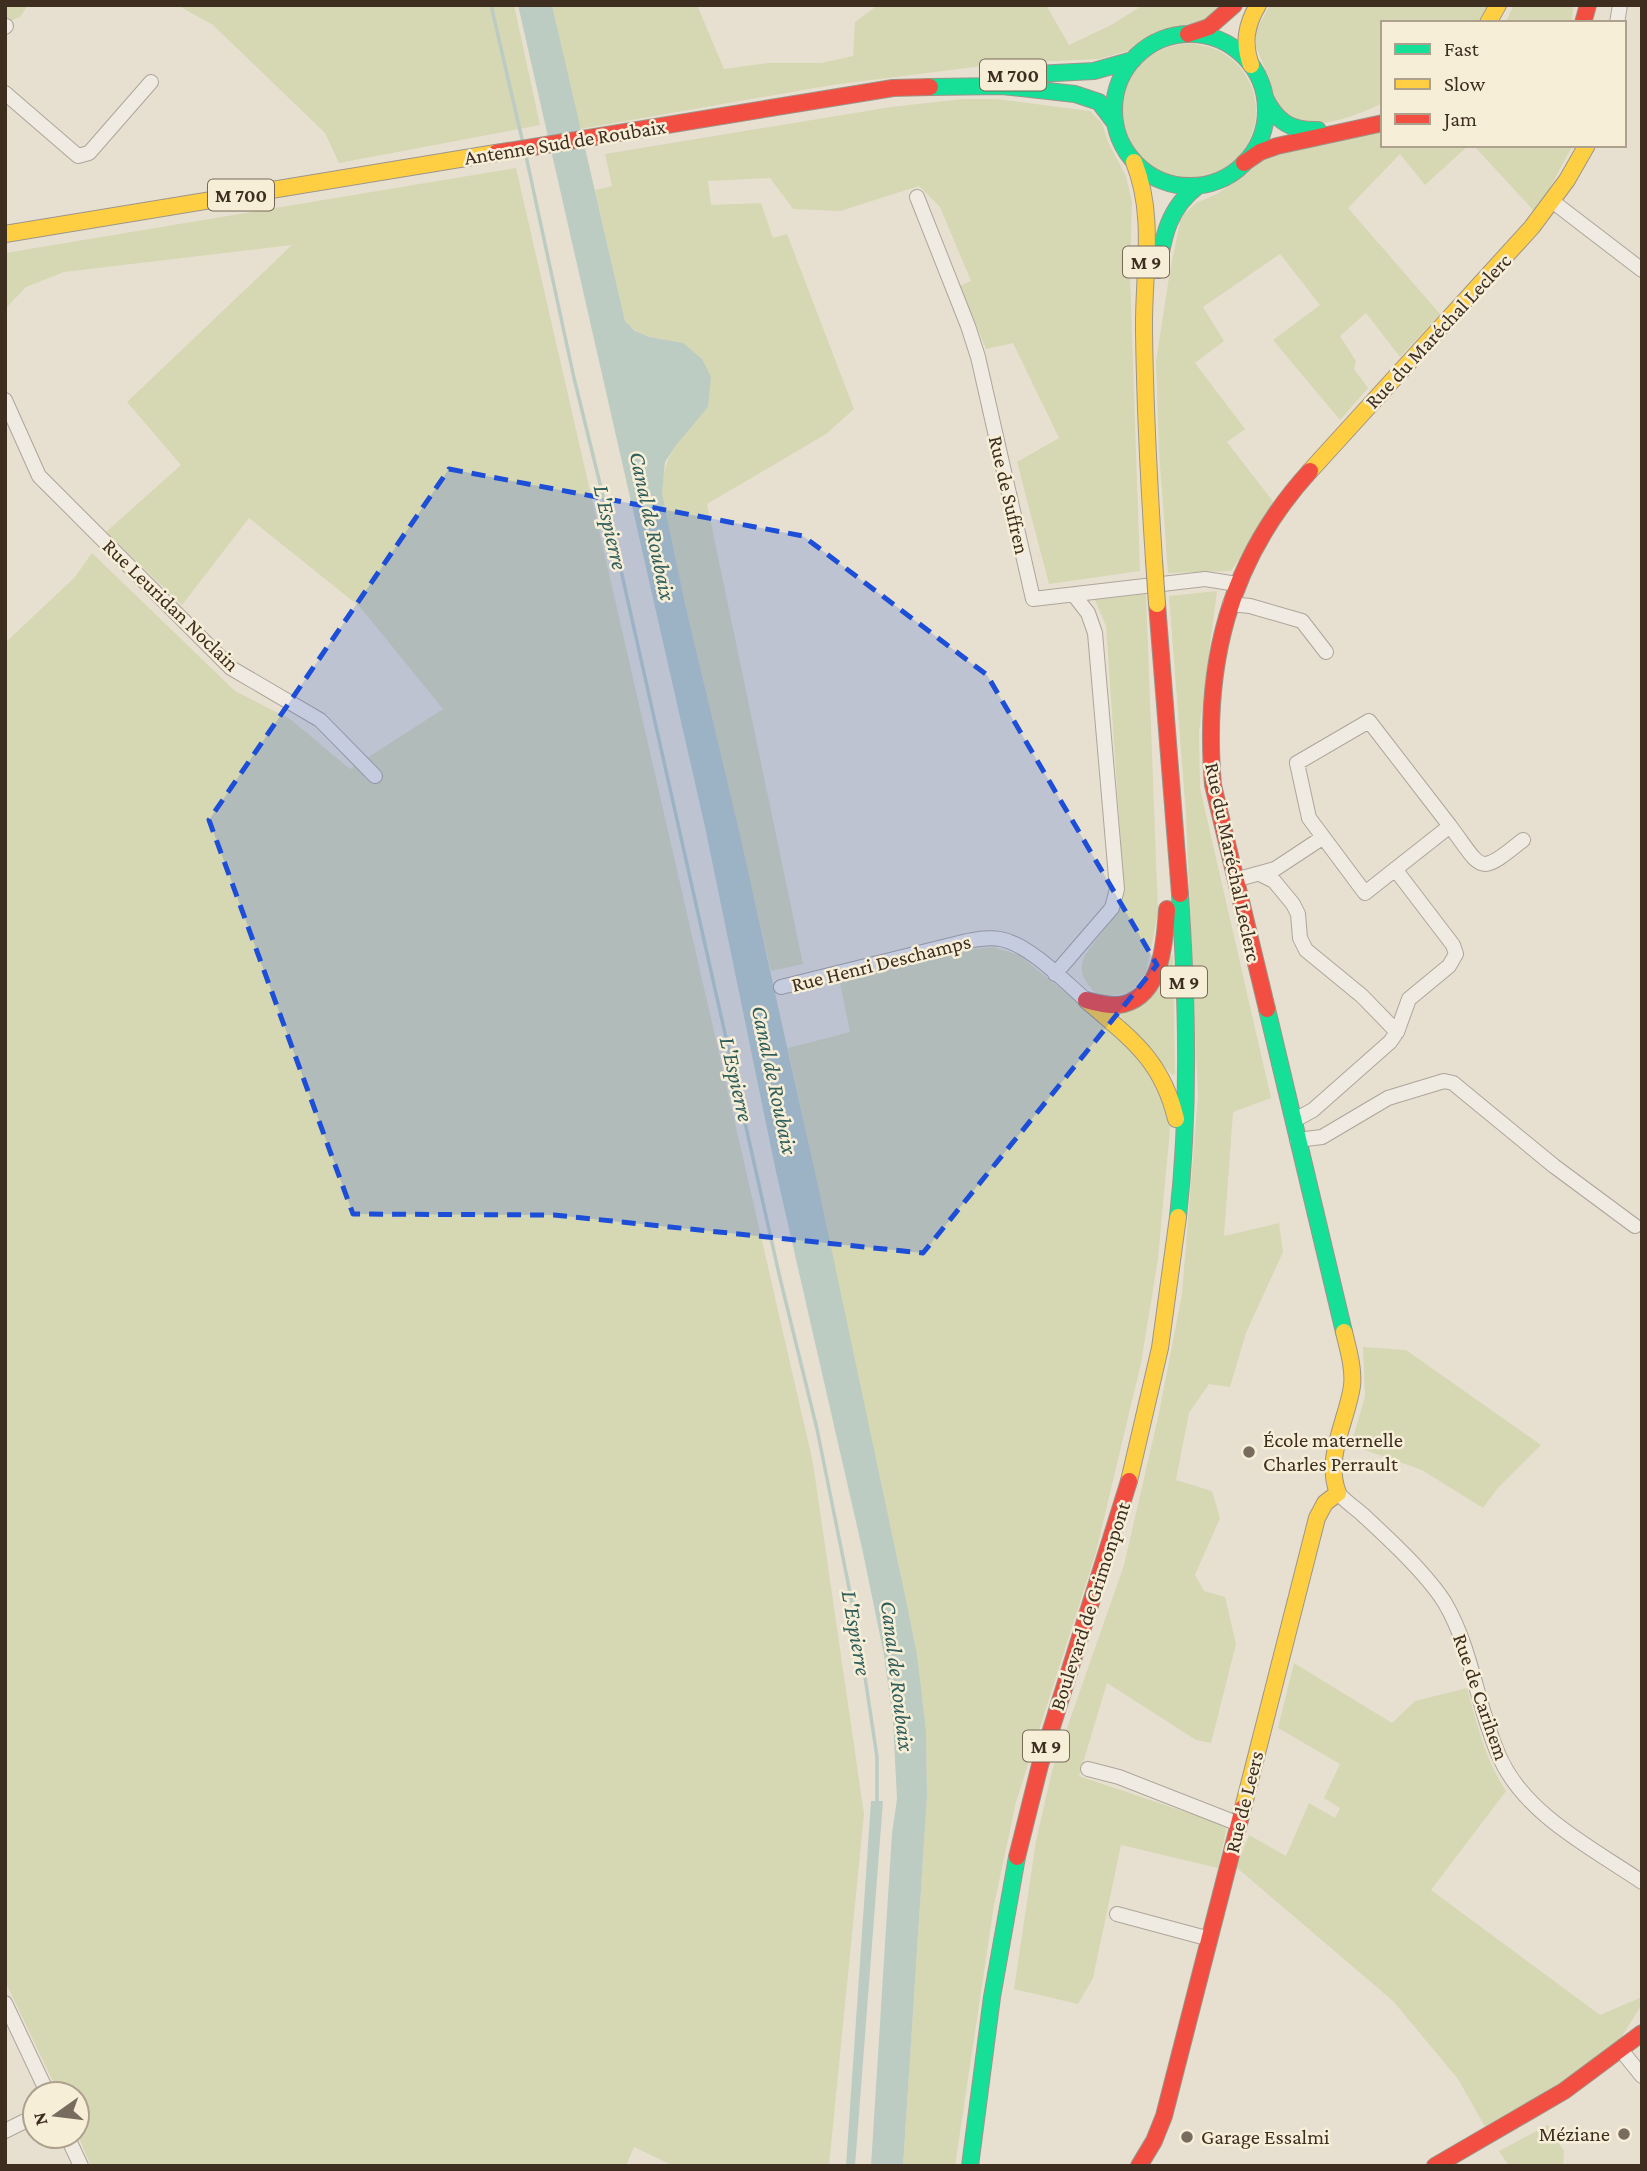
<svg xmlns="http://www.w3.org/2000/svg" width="1647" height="2171" viewBox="0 0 1647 2171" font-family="'Crimson Pro',serif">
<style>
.green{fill:#d6d7b3}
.water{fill:#bcccc2}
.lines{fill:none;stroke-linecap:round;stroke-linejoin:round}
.stream{stroke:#bcccc2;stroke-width:3.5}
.street-casing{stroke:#ada599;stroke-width:16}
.fast-casing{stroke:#9c958a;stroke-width:18}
.slow-casing{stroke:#9c958a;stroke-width:18}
.jam-casing{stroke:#9c958a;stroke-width:18}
.street{stroke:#efebe3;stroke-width:14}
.fast{stroke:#16e098;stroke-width:16}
.slow{stroke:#ffcf43;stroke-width:16}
.jam{stroke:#f24e42;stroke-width:16}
.slow-bridge-casing{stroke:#928b80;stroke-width:18;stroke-linecap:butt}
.slow-bridge{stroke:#ffcf43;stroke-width:16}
.marked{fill:#1d4ed8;fill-opacity:0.2;stroke:#1d4ed8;stroke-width:5;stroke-dasharray:14 9;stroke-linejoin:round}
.poi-dot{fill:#786c5e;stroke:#f7eed8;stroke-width:2.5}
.labels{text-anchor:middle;stroke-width:5;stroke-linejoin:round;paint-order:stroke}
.shield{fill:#f7eed8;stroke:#756857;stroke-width:2}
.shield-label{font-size:19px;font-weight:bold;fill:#3d2e20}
.street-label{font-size:21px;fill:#3d2e20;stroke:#f7eed8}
.poi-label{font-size:21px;fill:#3d2e20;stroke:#f7eed8;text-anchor:start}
.water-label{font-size:23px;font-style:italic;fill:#2f5d5a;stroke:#f7eed8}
</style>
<rect width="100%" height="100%" fill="#e7e0d1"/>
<path class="green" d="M 5,5 L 28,5 L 20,17 L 5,23 Z
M 177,5 L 514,5 L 540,125 L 339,163 L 325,133 L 213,25 Z
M 552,5 L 697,5 L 724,69 L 768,63 L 821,63 L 853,56 L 855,22 L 878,5 L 1046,5 L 1069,45 L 1111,25 L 1143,5 L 1220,5 L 1205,20 L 1161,31 L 1131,50 L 1099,59 L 1006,63 L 832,85 L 580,129 Z
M 1270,5 L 1490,5 L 1479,23 L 1383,23 L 1383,103 C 1354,117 1330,125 1299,125 L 1275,104 L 1270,80 L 1256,47 L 1256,30 Z
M 1514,5 L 1573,5 L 1572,23 L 1505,23 Z
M1122 111a67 67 0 1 1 134 0a67 67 0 1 1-134 0Z
M 963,99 L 996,99 L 1090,111 L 1102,123 L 1108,142 L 1126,176 L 1132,202 L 1130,273 L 1140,571 L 1049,584 L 1017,462 L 1059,438 L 1013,343 L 986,349 L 960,286 L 971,281 L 940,207 L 919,186 L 840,211 L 793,209 L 770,178 L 708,181 L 711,205 L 761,203 L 773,238 L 787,234 L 854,409 L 826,434 L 707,504 L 803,964 L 771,971 L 686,608 L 662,493 C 663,450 683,438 708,407 L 663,339 C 648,337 636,334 625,321 L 595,190 L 612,186 L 605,154 L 891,107 Z
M 1383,127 L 1383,145 L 1469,145 L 1425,185 L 1400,154 L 1348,208 L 1440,314 L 1400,357 L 1366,313 L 1340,336 L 1356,361 L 1354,369 L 1368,388 L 1340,420 L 1273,340 L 1320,305 L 1280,254 L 1203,307 L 1224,341 L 1195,363 L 1245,429 L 1227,442 L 1275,504 L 1231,571 L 1168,573 L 1159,451 L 1156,361 L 1170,271 L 1181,217 L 1196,203 L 1217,194 L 1247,174 L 1271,153 Z
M 1473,145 L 1573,145 L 1536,213 Z
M 516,168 L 813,1463 L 864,1814 L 829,2166 L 674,2166 L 634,2147 L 626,2166 L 91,2166 L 77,2133 L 77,2094 L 59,2094 L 5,1981 L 5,643 L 75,577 L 92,553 L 235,691 L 290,719 L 350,769 L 443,709 L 360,607 L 249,518 L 182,605 L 106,532 L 181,465 L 127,402 L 292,245 L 64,272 L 26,287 L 5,309 L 5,253 Z
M 1217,591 L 1199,732 L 1200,788 L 1271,1098 L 1233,1112 L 1224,1236 L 1279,1223 L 1283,1252 L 1246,1333 L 1230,1387 L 1209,1384 L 1189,1413 L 1176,1480 L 1212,1491 L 1220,1518 L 1195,1575 L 1204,1591 L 1225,1597 L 1236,1644 L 1211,1743 L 1196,1740 L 1107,1683 L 1079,1776 L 1227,1826 L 1218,1868 L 1121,1845 L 1093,1978 L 1078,2004 L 1014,1989 L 1036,1841 L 1052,1771 L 1124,1565 L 1159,1413 L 1182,1294 L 1198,1096 L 1186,815 L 1169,596 Z
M 1146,594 L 1158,913 L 1146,973 L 1130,993 L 1100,997 C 1055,960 1106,942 1119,906 C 1122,897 1122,884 1123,874 L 1106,626 L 1095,600 Z
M 993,947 L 1019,955 L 1107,1026 L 1144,1060 L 1171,1118 L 1158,1259 L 1141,1363 L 1096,1552 L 1016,1802 L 994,1905 L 955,2166 L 903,2166 L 927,1797 L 926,1730 L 917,1654 L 909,1614 L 788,1048 L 850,1032 L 840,983 L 965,950 Z
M 1173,954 L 1175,1074 L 1172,1075 L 1116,1011 Z
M 1363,1347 L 1406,1350 L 1541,1445 L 1497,1489 L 1483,1508 L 1422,1470 L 1351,1445 L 1365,1396 Z
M 1294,1663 L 1392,1723 L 1415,1701 L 1467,1688 C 1477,1723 1485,1760 1506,1791 L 1431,1890 L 1600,2015 L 1642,1997 L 1642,2004 L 1616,2046 L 1488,2132 L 1458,2079 L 1393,2001 L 1236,1867 L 1249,1835 L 1286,1856 L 1309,1803 L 1335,1818 L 1340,1808 L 1324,1798 L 1340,1764 L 1278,1728 Z
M 1548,2125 L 1564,2151 L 1563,2166 L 1509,2166 L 1499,2151 Z"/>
<path class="water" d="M 518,5 L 552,5 L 625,321 L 635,331 L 650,337 L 683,343 L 702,359 L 711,377 L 708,407 L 677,444 L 665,462 L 662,493 L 686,608 L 740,835 L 820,1195 L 909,1614 L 917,1654 L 926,1730 L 927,1797 L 903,2166 L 871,2166 L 892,1833 L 897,1799 L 893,1721 L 884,1655 L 862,1548 L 776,1172 L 705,827 Z
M 871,1801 L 883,1801 L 855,2166 L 846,2166 Z"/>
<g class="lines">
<path class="stream" d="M 491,5 L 522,139
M 526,156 L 574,378 L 618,557 L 779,1274 L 817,1429 L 859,1637 L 877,1757 L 877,1804"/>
<defs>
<path id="street" d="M 1617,23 L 1620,5
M 5,27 L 6,26
M 5,93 L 78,156 L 89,153 L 151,82
M 917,197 L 968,326 L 978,357 L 1033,599 L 1205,579 L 1237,584
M 1552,201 L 1642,270
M 5,400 L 39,476 L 231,668 L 320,720 L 375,776
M 1230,604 L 1250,606 L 1302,621 L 1326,652
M 1369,721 L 1450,826 L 1365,893 L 1309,818 L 1297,763 Z
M 1450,826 C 1483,870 1477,877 1523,840
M 1395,869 L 1453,945 L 1456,954 L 1449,966 L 1409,999 L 1397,1032
M 1260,874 L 1274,881 L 1293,904 L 1298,914 L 1300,938 L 1306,950 L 1362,996 L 1397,1032 L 1390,1042 L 1313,1110 L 1293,1121
M 1235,880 L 1275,869 L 1322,838
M 1055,974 L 1112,908 L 1117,889 L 1095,633 L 1088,613 L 1074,595
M 781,987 L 967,941 C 978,939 989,937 1000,939 C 1029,944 1064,981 1086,1000
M 1297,1140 L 1322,1137 L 1388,1098 L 1444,1081 L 1453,1083 L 1554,1166 L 1635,1226
M 1338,1493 C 1345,1501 1354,1507 1362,1514 C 1388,1538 1427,1574 1445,1603 C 1473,1651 1477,1708 1500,1758 C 1526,1815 1592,1848 1642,1882
M 1088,1769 L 1119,1777 L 1239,1824
M 1117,1914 L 1210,1939
M 5,2003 L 48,2094
M 1621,2050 L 1642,2076
M 5,2131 L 35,2116
M 67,2136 L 81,2166"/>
<path id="fast" d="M1114 110a76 76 0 1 1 152 0a76 76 0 1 1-152 0Z
M 1015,75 L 1094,71 L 1133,60
M 930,87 L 1002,86 L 1075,94 L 1099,102 L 1115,123
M 1265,98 C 1277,122 1291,131 1318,130
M 1158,270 C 1163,236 1169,207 1198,186
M 1267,1009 L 1344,1332
M 1178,1217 C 1190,1109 1187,1001 1180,894
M 970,2166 L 992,1997 L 1017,1857"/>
<path id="slow" d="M 1488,23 L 1498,5
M 1251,65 C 1243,43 1246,25 1258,5
M 1134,162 C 1156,217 1143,273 1144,331 C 1145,407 1149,484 1154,560
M 5,234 L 496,153
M 1310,471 L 1532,227 L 1567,180 L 1587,145
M 1087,1001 C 1131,1039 1162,1060 1176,1119
M 1129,1481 L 1160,1348 L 1178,1217
M 1243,1808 L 1317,1518 L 1325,1503 L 1338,1493 C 1324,1457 1347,1421 1352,1386 C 1354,1368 1348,1349 1344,1332"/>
<path id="jam" d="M 1583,23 L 1588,5
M 1188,34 L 1209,27 L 1234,5
M 496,153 L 893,88 L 930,87
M 1244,163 L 1260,152 L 1277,146 L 1383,123
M 1157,604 L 1180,894
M 1086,1000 C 1098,1003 1112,1007 1124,1004 C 1162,994 1165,941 1167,909
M 1267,1009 L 1213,785 C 1203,666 1228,561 1310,471
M 1017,1857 L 1040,1765 L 1129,1481
M 1139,2166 L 1154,2141 L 1164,2116 L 1243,1808
M 1435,2166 L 1564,2091 L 1642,2033"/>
</defs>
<use href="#street" class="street-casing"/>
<use href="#fast" class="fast-casing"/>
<use href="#slow" class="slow-casing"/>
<use href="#jam" class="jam-casing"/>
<use href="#street" class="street"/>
<use href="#fast" class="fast"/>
<use href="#slow" class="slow"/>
<use href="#jam" class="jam"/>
<defs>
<path id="slow-bridge" d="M 1154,560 L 1157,604"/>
</defs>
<use href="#slow-bridge" class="slow-bridge-casing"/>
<use href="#slow-bridge" class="slow-bridge"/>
</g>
<path class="marked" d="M 449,469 L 803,536 L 987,675 L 1157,965 L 923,1253 L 554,1215 L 353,1214 L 209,820 Z"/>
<g class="poi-dot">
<circle cx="1249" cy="1452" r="7"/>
<circle cx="1624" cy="2134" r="7"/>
<circle cx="1187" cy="2137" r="7"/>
</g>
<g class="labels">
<g class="shield">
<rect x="980" y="59.5" width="66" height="31" rx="5"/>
<rect x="208" y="179.5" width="66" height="31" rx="5"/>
<rect x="1123" y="246.5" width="46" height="31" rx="5"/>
<rect x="1161" y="966.5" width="46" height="31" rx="5"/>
<rect x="1023" y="1730.5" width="46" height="31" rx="5"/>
</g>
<g class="shield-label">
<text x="1013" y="82">M 700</text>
<text x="241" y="202">M 700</text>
<text x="1146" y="269">M 9</text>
<text x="1184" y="989">M 9</text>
<text x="1046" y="1753">M 9</text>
</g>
<g class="street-label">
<text transform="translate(565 142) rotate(-9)" y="7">Antenne Sud de Roubaix</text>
<text transform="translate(1438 331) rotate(-47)" y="7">Rue du Maréchal Leclerc</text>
<text transform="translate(1009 495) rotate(77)" y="7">Rue de Suffren</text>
<text transform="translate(171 605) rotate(44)" y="7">Rue Leuridan Noclain</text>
<text transform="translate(1233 862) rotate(78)" y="7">Rue du Maréchal Leclerc</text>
<text transform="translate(881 963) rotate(-14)" y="7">Rue Henri Deschamps</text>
<text transform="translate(1090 1606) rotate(-72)" y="7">Boulevard de Grimonpont</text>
<text transform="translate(1481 1697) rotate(71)" y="7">Rue de Carihem</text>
<text transform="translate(1244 1802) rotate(-76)" y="7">Rue de Leers</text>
</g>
<g class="poi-label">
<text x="1263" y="1447">École maternelle<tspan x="1263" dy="24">Charles Perrault</tspan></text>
<text x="1610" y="2141" text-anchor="end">Méziane</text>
<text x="1201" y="2144">Garage Essalmi</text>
</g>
<g class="water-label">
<text transform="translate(653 526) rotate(78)" y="8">Canal de Roubaix</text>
<text transform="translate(611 527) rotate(77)" y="8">L'Espierre</text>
<text transform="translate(737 1079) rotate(77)" y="8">L'Espierre</text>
<text transform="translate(775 1080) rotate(78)" y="8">Canal de Roubaix</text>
<text transform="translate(857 1633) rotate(80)" y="8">L'Espierre</text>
<text transform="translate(898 1676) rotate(83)" y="8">Canal de Roubaix</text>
</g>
</g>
<rect width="1647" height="2171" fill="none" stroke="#3d2e20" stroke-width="14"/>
<rect x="1381" y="21" width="245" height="126" fill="#f7eed8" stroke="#ada18e" stroke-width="2"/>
<rect x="1395" y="44" width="35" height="10" fill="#16e098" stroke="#ada18e" stroke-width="2"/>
<text x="1444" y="56" font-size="21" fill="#3d2e20">Fast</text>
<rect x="1395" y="79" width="35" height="10" fill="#ffcf43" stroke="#ada18e" stroke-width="2"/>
<text x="1444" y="91" font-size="21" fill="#3d2e20">Slow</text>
<rect x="1395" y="114" width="35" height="10" fill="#f24e42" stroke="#ada18e" stroke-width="2"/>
<text x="1444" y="126" font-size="21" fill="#3d2e20">Jam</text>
<g transform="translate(56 2115) rotate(256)"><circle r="33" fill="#f7eed8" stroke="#ada18e" stroke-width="2"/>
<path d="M0-5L12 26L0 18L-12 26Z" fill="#786c5e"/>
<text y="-10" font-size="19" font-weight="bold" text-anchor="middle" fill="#3d2e20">N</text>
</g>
</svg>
